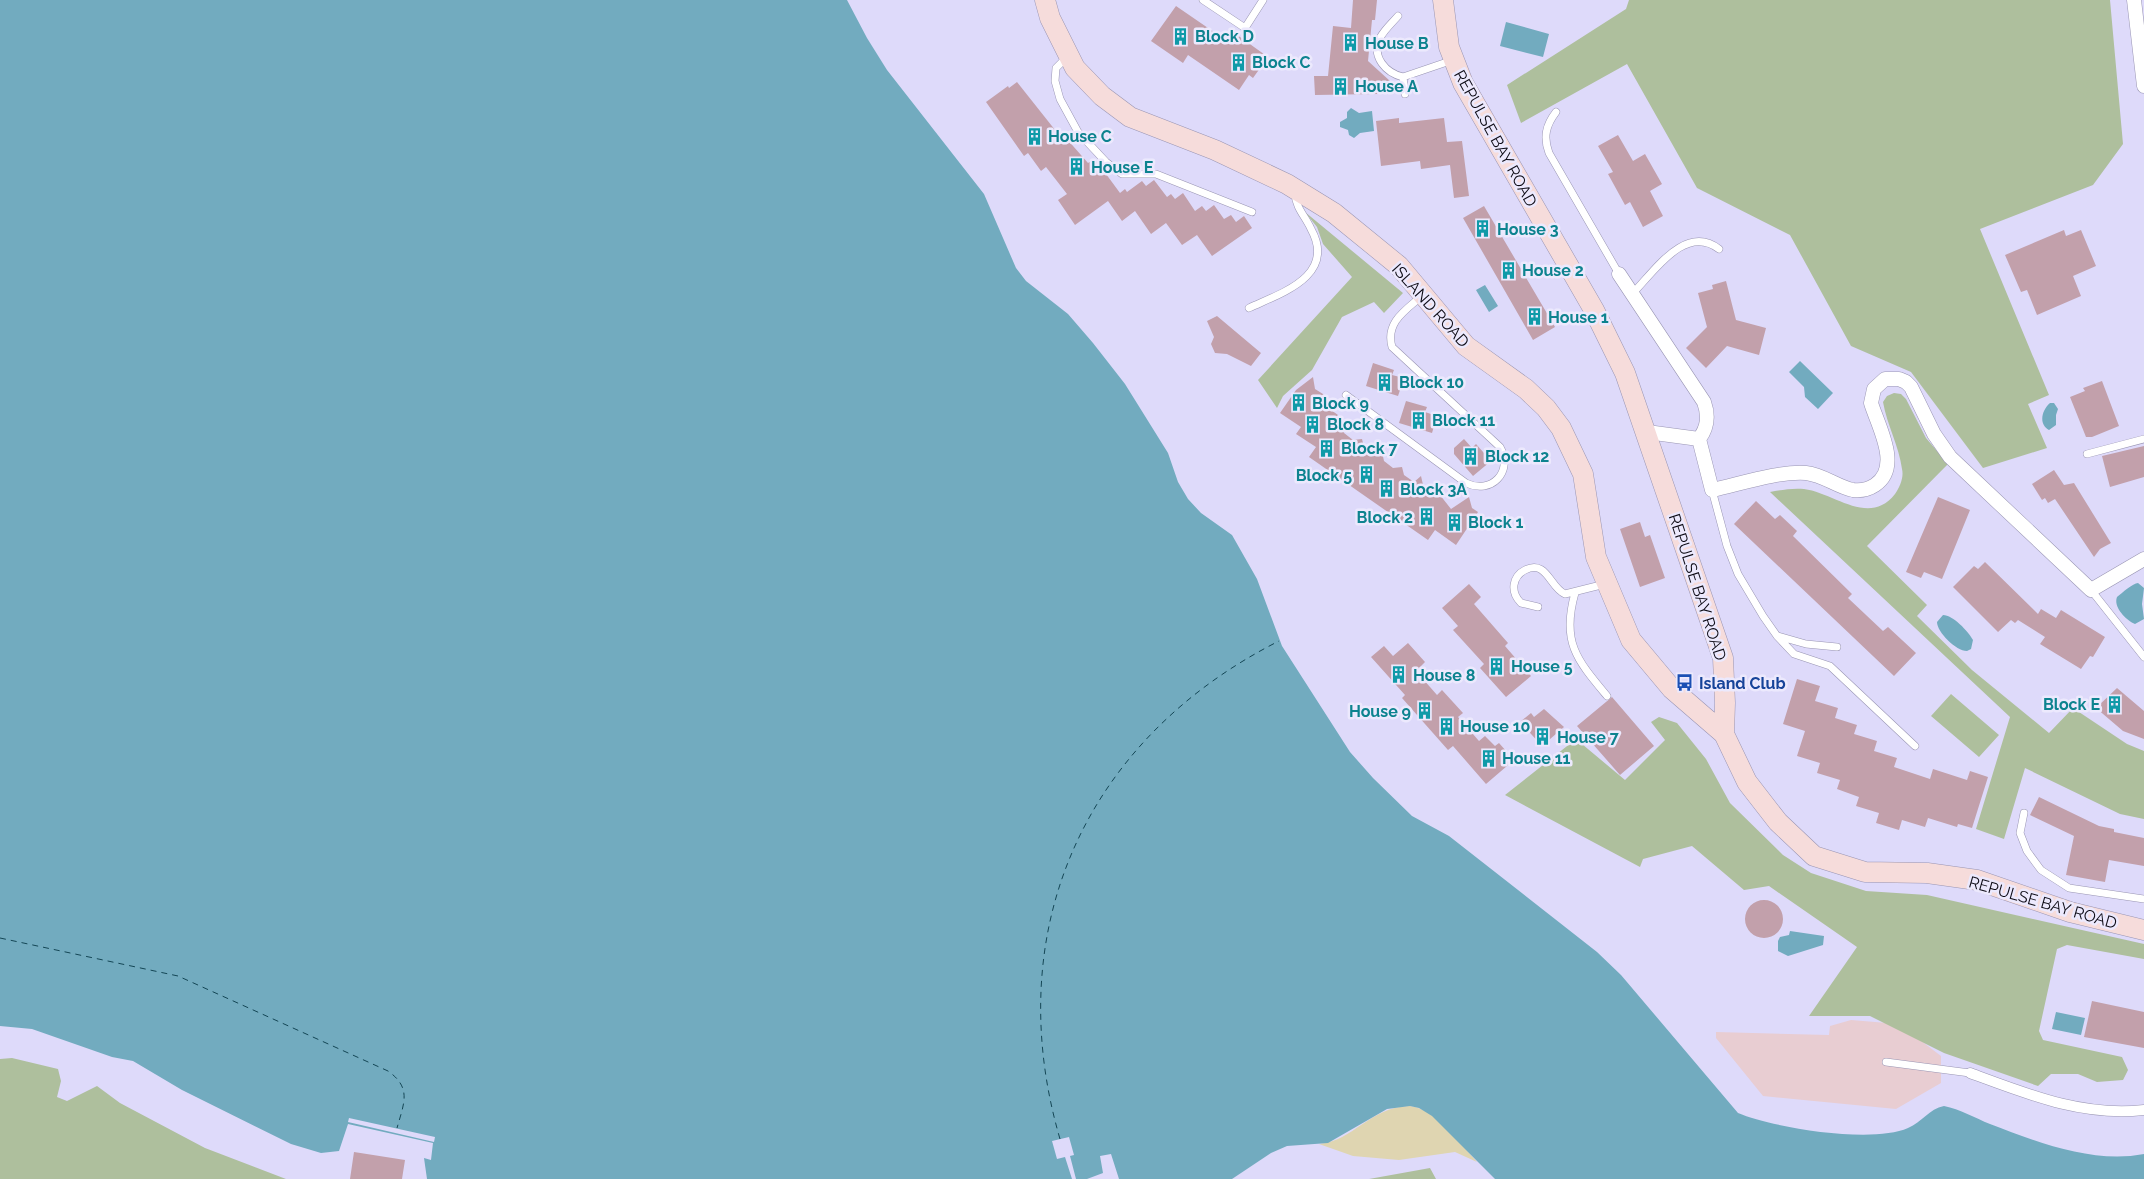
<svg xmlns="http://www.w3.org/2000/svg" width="2144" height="1179" viewBox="0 0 2144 1179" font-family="Raleway,sans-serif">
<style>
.industrial{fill:#e8cdd2}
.green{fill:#aebf9d}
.sand{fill:#dfd5b1}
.water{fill:#72abbf}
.pier{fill:#dedafa}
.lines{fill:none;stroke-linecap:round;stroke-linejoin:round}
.ferry{stroke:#144655;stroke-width:1;stroke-dasharray:6 5;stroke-linecap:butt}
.building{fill:#c2a0ab}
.service-casing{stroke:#9995b3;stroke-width:8}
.pedestrian-casing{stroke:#9995b3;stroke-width:11}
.minor-casing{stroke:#9995b3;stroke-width:15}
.secondary-casing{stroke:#9995b3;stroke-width:21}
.service{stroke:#fff;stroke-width:7}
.pedestrian{stroke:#fff;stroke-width:10}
.minor{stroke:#fff;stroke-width:14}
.secondary{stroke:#f6dcdb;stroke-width:20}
.labels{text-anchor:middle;stroke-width:5;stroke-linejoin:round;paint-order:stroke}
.culture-label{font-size:16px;font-weight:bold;fill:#0d838f;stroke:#ece9fd;text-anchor:start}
.street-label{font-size:16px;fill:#0c0a14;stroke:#ece9fd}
.transit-label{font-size:16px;font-weight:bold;fill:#164399;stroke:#ece9fd;text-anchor:start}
</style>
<rect width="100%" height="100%" fill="#dedafa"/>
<path class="industrial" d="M 1851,1020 L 1899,1024 L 1941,1056 L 1941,1083 L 1896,1109 L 1763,1096 L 1716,1038 L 1716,1032 L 1829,1035 L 1830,1026 Z"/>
<path class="green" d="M 1629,0 L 2110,0 L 2123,144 L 2093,185 L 1980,229 L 2049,395 L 2028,404 L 2047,448 L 1983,468 L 1911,372 L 1851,346 L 1790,235 L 1697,188 L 1627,64 L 1521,123 L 1507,85 L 1626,9 Z
M 1305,212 L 1403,293 L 1384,313 L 1374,302 L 1342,317 L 1312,370 L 1283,396 L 1277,408 L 1258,380 L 1352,277 L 1323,244 L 1317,227 Z
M 1894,393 L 1901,394 L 1906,399 L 1926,438 L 1948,464 L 1867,546 L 1927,605 L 1917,616 L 1972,670 L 2049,733 L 2073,708 L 2127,744 L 2144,751 L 2144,819 L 2120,814 L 2025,768 L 2004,839 L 1976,829 L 2010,717 L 1770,492 C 1781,490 1792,488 1804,489 C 1835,493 1869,527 1895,494 C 1900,487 1904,477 1902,469 C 1899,446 1887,425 1883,402 L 1887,396 Z
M 1951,694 L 1999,735 L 1979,757 L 1931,716 Z
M 1659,717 L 1677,723 L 1706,759 L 1730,803 L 1783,855 L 1811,873 L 1866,891 L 1927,895 L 2144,944 L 2144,959 L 2067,945 L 2057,949 L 2039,1031 L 2043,1040 L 2122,1057 L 2128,1070 L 2123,1080 L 2097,1082 L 2078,1074 L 2051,1074 L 2038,1086 L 1944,1053 L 1870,1016 L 1809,1016 L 1857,947 L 1769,886 L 1744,890 L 1692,846 L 1643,859 L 1640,867 L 1505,795 L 1576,739 L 1625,780 L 1665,740 L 1651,722 Z
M 12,1058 L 58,1069 L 61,1081 L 57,1097 L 67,1101 L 97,1086 L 120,1103 L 205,1148 L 286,1179 L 0,1179 L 0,1059 Z
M 1430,1168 L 1436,1179 L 1369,1179 Z"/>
<path class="sand" d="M 1410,1106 C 1438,1110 1459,1142 1477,1162 L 1455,1152 L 1399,1160 L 1353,1156 L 1319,1144 C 1354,1141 1369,1107 1410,1106 Z"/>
<path class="water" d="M 0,0 L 847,0 L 867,38 L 887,70 L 984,194 L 1016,268 L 1026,281 L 1068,314 L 1093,343 L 1125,384 L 1168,453 L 1178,482 L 1188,499 L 1201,513 L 1232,535 L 1257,579 L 1282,646 L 1350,752 L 1373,778 L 1412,816 L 1449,836 L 1597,952 L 1621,975 L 1738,1113 C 1774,1128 1872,1144 1908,1128 C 1922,1122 1929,1109 1944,1106 C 1960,1109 1975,1118 1990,1124 C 2037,1142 2093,1164 2144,1154 L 2144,1179 L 1495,1179 L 1432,1116 L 1419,1108 L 1410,1106 L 1387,1109 L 1328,1143 L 1287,1146 L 1271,1153 L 1232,1179 L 1119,1179 L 1111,1154 L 1100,1156 L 1103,1173 L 1087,1179 L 427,1179 L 424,1158 L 431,1160 L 433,1143 L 348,1124 L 339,1151 L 321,1153 L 291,1144 L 182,1090 L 133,1061 L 112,1057 L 32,1029 L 0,1026 Z
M 1506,22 L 1549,34 L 1543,57 L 1500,46 Z
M 1351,108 L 1359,113 L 1372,111 L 1374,131 L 1360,133 L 1354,138 L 1349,135 L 1348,130 L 1340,127 L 1340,122 L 1347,118 L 1347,112 Z
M 1485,285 L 1498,306 L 1489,312 L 1476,290 Z
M 1800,361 L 1833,393 L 1818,409 L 1805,397 L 1804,387 L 1789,372 Z
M 2050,403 L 2054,403 L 2058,409 L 2056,415 L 2056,425 L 2049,430 C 2038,424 2042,410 2050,403 Z
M 2138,583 L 2144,588 L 2142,604 L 2144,619 L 2135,624 C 2126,620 2113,607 2117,597 C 2122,593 2133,583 2138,583 Z
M 1943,615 C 1953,615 1968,631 1973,640 L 1971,649 L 1967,651 C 1956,651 1937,632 1937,622 Z
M 1790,931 L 1824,936 L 1823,945 L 1788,956 L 1778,951 L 1778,941 L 1780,937 L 1789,935 Z
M 2056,1012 L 2085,1018 L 2081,1035 L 2052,1029 Z"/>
<path class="pier" d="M 349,1118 L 435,1137 L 434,1142 L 348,1122 Z
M 1069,1137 L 1074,1155 L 1070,1156 L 1076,1179 L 1072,1179 L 1065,1157 L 1057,1159 L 1052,1141 Z"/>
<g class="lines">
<path class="ferry" d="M 0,938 L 178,976 L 388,1071 C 412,1088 404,1103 397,1128
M 1060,1139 C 999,930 1085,739 1279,641"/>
</g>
<path class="building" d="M 1353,0 L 1377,0 L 1375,20 L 1372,20 L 1368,61 L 1390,81 L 1377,94 L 1315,95 L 1314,76 L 1328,76 L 1333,26 L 1351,28 Z
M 1176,6 L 1227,41 L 1233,32 L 1268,57 L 1253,78 L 1249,75 L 1239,90 L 1188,55 L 1183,63 L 1151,41 Z
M 1017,82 L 1063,140 L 1066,138 L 1088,163 L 1095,159 L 1120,193 L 1125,189 L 1127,192 L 1142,181 L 1146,186 L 1154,180 L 1167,197 L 1171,194 L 1175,199 L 1183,193 L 1195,211 L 1202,206 L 1206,211 L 1214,205 L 1224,219 L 1231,215 L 1236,222 L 1244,216 L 1252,228 L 1212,256 L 1197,235 L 1182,245 L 1166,223 L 1151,234 L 1135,211 L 1122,221 L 1108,201 L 1075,225 L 1058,200 L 1067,194 L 1046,167 L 1041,171 L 1028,153 L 1024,156 L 986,102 L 1008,86 L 1009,88 Z
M 1399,118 L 1399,123 L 1444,118 L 1447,142 L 1462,141 L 1469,196 L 1454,198 L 1450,165 L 1421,169 L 1420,161 L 1381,166 L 1376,121 Z
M 1618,135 L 1633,161 L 1645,154 L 1662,184 L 1650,191 L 1663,216 L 1643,227 L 1630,202 L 1625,205 L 1608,174 L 1613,172 L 1598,146 Z
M 1484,206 L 1555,327 L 1533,340 L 1463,218 Z
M 2064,230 L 2066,236 L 2081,230 L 2096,266 L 2073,276 L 2081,296 L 2037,315 L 2027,290 L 2021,292 L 2005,255 Z
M 1726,281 L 1736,320 L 1766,328 L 1759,355 L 1727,346 L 1706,368 L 1686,348 L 1707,327 L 1698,293 L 1713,289 L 1712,285 Z
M 1217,316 L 1261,353 L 1251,366 L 1227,354 L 1215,353 L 1211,344 L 1214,337 L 1207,321 Z
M 1373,363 L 1394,370 L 1392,375 L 1404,378 L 1398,396 L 1366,386 Z
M 1313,377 L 1315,389 L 1323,394 L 1331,410 L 1338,415 L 1335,418 L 1344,433 L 1353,440 L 1362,439 L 1364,447 L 1373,454 L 1382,452 L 1384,461 L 1393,468 L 1402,467 L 1404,475 L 1414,482 L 1421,476 L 1424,489 L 1433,496 L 1440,495 L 1451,509 L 1469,497 L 1472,508 L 1478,512 L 1456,545 L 1435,530 L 1428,540 L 1309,457 L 1316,447 L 1296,434 L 1301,427 L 1280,413 L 1296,390 Z
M 2102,381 L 2119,426 L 2092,437 L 2086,437 L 2070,397 L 2085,391 L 2083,388 Z
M 1406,401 L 1427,407 L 1425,412 L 1437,416 L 1432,433 L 1399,423 Z
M 1464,439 L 1472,448 L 1476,444 L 1491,461 L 1473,476 L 1454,454 L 1454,448 Z
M 2144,446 L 2144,477 L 2110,487 L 2102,456 Z
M 2054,470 L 2064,485 L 2074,483 L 2111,543 L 2100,549 L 2094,557 L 2055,499 L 2048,503 L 2045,498 L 2042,500 L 2032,484 Z
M 1938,497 L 1970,510 L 1942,579 L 1924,572 L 1921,578 L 1906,572 Z
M 1756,501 L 1775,519 L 1780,515 L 1797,531 L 1793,536 L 1852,594 L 1848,598 L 1883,631 L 1888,627 L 1916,653 L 1894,676 L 1734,524 Z
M 1640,522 L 1645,537 L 1650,535 L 1665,578 L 1640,587 L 1620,529 Z
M 1985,562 L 2038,614 L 2041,609 L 2056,618 L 2061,610 L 2105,637 L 2093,657 L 2090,656 L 2081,669 L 2040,644 L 2045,637 L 2018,620 L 2015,623 L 2011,620 L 1998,632 L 1953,587 L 1974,566 L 1978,569 Z
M 1469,584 L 1481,597 L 1474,604 L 1508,643 L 1505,646 L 1531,676 L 1506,697 L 1480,668 L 1484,664 L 1453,630 L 1458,626 L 1442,608 Z
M 1408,643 L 1425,662 L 1416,671 L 1437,695 L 1442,690 L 1463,713 L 1458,717 L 1479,741 L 1485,736 L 1495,746 L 1499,743 L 1514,760 L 1486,784 L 1453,746 L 1448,750 L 1402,698 L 1405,695 L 1371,657 L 1384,646 L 1393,656 Z
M 1797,679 L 1820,686 L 1815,701 L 1838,708 L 1835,718 L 1857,725 L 1854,734 L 1877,741 L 1874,751 L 1897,758 L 1894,767 L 1930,779 L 1933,769 L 1967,780 L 1970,771 L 1988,777 L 1972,828 L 1958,824 L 1957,827 L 1928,818 L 1925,827 L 1902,820 L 1899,830 L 1876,823 L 1879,813 L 1856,806 L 1859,797 L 1837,789 L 1840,780 L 1817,773 L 1820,763 L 1797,756 L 1805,731 L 1783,724 Z
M 2117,688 L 2144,711 L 2144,739 L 2123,731 L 2096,708 Z
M 1612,697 L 1654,746 L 1620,775 L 1577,726 Z
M 1544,709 L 1564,727 L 1542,746 L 1520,722 L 1531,713 L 1534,717 Z
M 2039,797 L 2099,826 L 2114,829 L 2114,832 L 2144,838 L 2144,866 L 2109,860 L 2105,882 L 2066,875 L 2074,836 L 2030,815 Z
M1745 919a19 19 0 1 1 38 0a19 19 0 1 1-38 0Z
M 2092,1001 L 2144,1012 L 2144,1048 L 2084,1037 Z
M 354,1152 L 405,1160 L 402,1179 L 350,1179 Z"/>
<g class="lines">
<defs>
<path id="service" d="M 1203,0 L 1245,28 L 1263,0
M 1398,16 C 1392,23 1384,30 1380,38 C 1371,57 1386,73 1403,77 L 1453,60
M 1067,57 L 1056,68 L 1055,81 L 1060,99 L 1078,132 L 1106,162 L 1122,174 L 1156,174 L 1252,212
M 1403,77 L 1405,94
M 1556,112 C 1546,125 1543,137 1549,153 L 1619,274
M 1632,294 C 1654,272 1685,223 1719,249
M 1249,308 C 1281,293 1337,276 1311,229 C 1305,216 1296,208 1295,194
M 1346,395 L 1466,483 C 1491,495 1514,472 1500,447 L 1392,347 C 1385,322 1406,310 1423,295
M 2087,454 L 2144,439
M 1712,490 L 1727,546 L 1738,574 L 1763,616 L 1777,636 L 1794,654 L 1830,666 L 1915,746
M 2091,590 L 2144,657
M 1575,593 C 1561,642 1577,660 1607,696
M 1538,607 L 1521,603 C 1516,598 1513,593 1514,585 C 1515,578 1519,573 1525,570 C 1547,559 1550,588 1565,594 L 1605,584
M 1778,636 L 1806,644 L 1837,647
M 2024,813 L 2020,833 L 2027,851 L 2041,870 L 2069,888 L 2144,899
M 1886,1062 L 1970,1073"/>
<path id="pedestrian" d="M 1970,1073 C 2027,1094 2082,1117 2144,1110"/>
<path id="minor" d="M 2134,0 L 2144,86
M 1619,274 L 1704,402 C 1709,416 1708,427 1699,439
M 1647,432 L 1699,439
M 1699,439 L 1712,490 C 1740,484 1778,471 1806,473 C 1824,475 1837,487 1853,490 C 1861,491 1869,489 1875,485 C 1902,467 1878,426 1871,403 L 1874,389 L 1885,379 L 1899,379 L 1906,382 L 1911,387 L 1934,434 L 1950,457 L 2091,590 L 2144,559"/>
<path id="secondary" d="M 1045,0 L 1050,18 L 1075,68 L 1102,96 L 1130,117 L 1215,150 L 1287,184 L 1334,213 L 1399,266 L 1466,346 L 1526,389 L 1546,408 L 1561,428 L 1583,474 L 1596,557 L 1631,640 L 1672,689 L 1724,734
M 1443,0 L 1449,47 L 1463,83 L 1594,310 L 1625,373 L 1723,658 L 1725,703 L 1724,734 L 1747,782 L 1778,822 L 1814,856 L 1865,872 L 1927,873 L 1977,880 L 2070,912 L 2144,930"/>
</defs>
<use href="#service" class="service-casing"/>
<use href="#pedestrian" class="pedestrian-casing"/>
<use href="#minor" class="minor-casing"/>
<use href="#secondary" class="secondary-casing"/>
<use href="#service" class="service"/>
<use href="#pedestrian" class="pedestrian"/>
<use href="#minor" class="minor"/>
<use href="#secondary" class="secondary"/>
</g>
<defs>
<symbol id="building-bare" viewBox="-9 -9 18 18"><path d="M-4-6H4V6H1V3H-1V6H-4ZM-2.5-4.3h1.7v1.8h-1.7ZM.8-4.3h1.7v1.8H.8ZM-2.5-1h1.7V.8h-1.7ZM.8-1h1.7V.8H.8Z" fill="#0f9aa8" stroke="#ece9fd" stroke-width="2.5" paint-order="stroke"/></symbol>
<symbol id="bus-bare" viewBox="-9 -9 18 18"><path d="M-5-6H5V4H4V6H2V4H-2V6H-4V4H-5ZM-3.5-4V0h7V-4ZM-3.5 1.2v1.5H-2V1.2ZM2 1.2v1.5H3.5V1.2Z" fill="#1a4fb4" stroke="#ece9fd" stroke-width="2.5" paint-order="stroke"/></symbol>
</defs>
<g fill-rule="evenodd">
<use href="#building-bare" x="1168" y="24" width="25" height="25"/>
<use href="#building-bare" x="1338" y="30" width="25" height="25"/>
<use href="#building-bare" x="1226" y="50" width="25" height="25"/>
<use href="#building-bare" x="1328" y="74" width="25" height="25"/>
<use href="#building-bare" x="1022" y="124" width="25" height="25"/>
<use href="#building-bare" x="1064" y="154" width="25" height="25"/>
<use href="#building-bare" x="1470" y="216" width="25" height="25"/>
<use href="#building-bare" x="1496" y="258" width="25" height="25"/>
<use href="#building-bare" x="1522" y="304" width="25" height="25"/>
<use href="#building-bare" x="1372" y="370" width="25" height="25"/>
<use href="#building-bare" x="1286" y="390" width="25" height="25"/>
<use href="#building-bare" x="1406" y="408" width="25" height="25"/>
<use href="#building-bare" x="1300" y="412" width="25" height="25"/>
<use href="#building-bare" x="1314" y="436" width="25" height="25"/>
<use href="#building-bare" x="1458" y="444" width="25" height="25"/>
<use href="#building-bare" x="1354" y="462" width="25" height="25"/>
<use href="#building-bare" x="1374" y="476" width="25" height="25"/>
<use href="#building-bare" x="1414" y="504" width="25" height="25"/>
<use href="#building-bare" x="1442" y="510" width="25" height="25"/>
<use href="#building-bare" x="1484" y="654" width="25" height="25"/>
<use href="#building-bare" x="1386" y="662" width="25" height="25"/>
<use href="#bus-bare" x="1672" y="670" width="25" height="25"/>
<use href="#building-bare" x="2102" y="692" width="25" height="25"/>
<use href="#building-bare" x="1412" y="698" width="25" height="25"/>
<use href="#building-bare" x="1434" y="714" width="25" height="25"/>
<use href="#building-bare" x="1530" y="724" width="25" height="25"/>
<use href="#building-bare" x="1476" y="746" width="25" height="25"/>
</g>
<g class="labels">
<g class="culture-label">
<text x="1195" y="42">Block D</text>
<text x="1365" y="49">House B</text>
<text x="1252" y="68">Block C</text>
<text x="1355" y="92">House A</text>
<text x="1048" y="142">House C</text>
<text x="1091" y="173">House E</text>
<text x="1497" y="235">House 3</text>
<text x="1522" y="276">House 2</text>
<text x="1548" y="323">House 1</text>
<text x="1399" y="388">Block 10</text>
<text x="1312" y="409">Block 9</text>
<text x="1432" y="426">Block 11</text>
<text x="1327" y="430">Block 8</text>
<text x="1341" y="454">Block 7</text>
<text x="1485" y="462">Block 12</text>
<text x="1352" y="481" text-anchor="end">Block 5</text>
<text x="1400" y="495">Block 3A</text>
<text x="1413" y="523" text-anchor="end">Block 2</text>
<text x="1468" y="528">Block 1</text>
<text x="1511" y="672">House 5</text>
<text x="1413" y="681">House 8</text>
<text x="2100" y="710" text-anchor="end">Block E</text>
<text x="1411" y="717" text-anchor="end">House 9</text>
<text x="1460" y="732">House 10</text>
<text x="1557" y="743">House 7</text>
<text x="1502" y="764">House 11</text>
</g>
<g class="street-label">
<text transform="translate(1496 138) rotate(61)" y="6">REPULSE BAY ROAD</text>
<text transform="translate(1431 305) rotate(48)" y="6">ISLAND ROAD</text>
<text transform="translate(1698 587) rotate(72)" y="6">REPULSE BAY ROAD</text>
<text transform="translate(2043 902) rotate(16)" y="6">REPULSE BAY ROAD</text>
</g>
<g class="transit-label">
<text x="1699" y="689">Island Club</text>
</g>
</g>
</svg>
